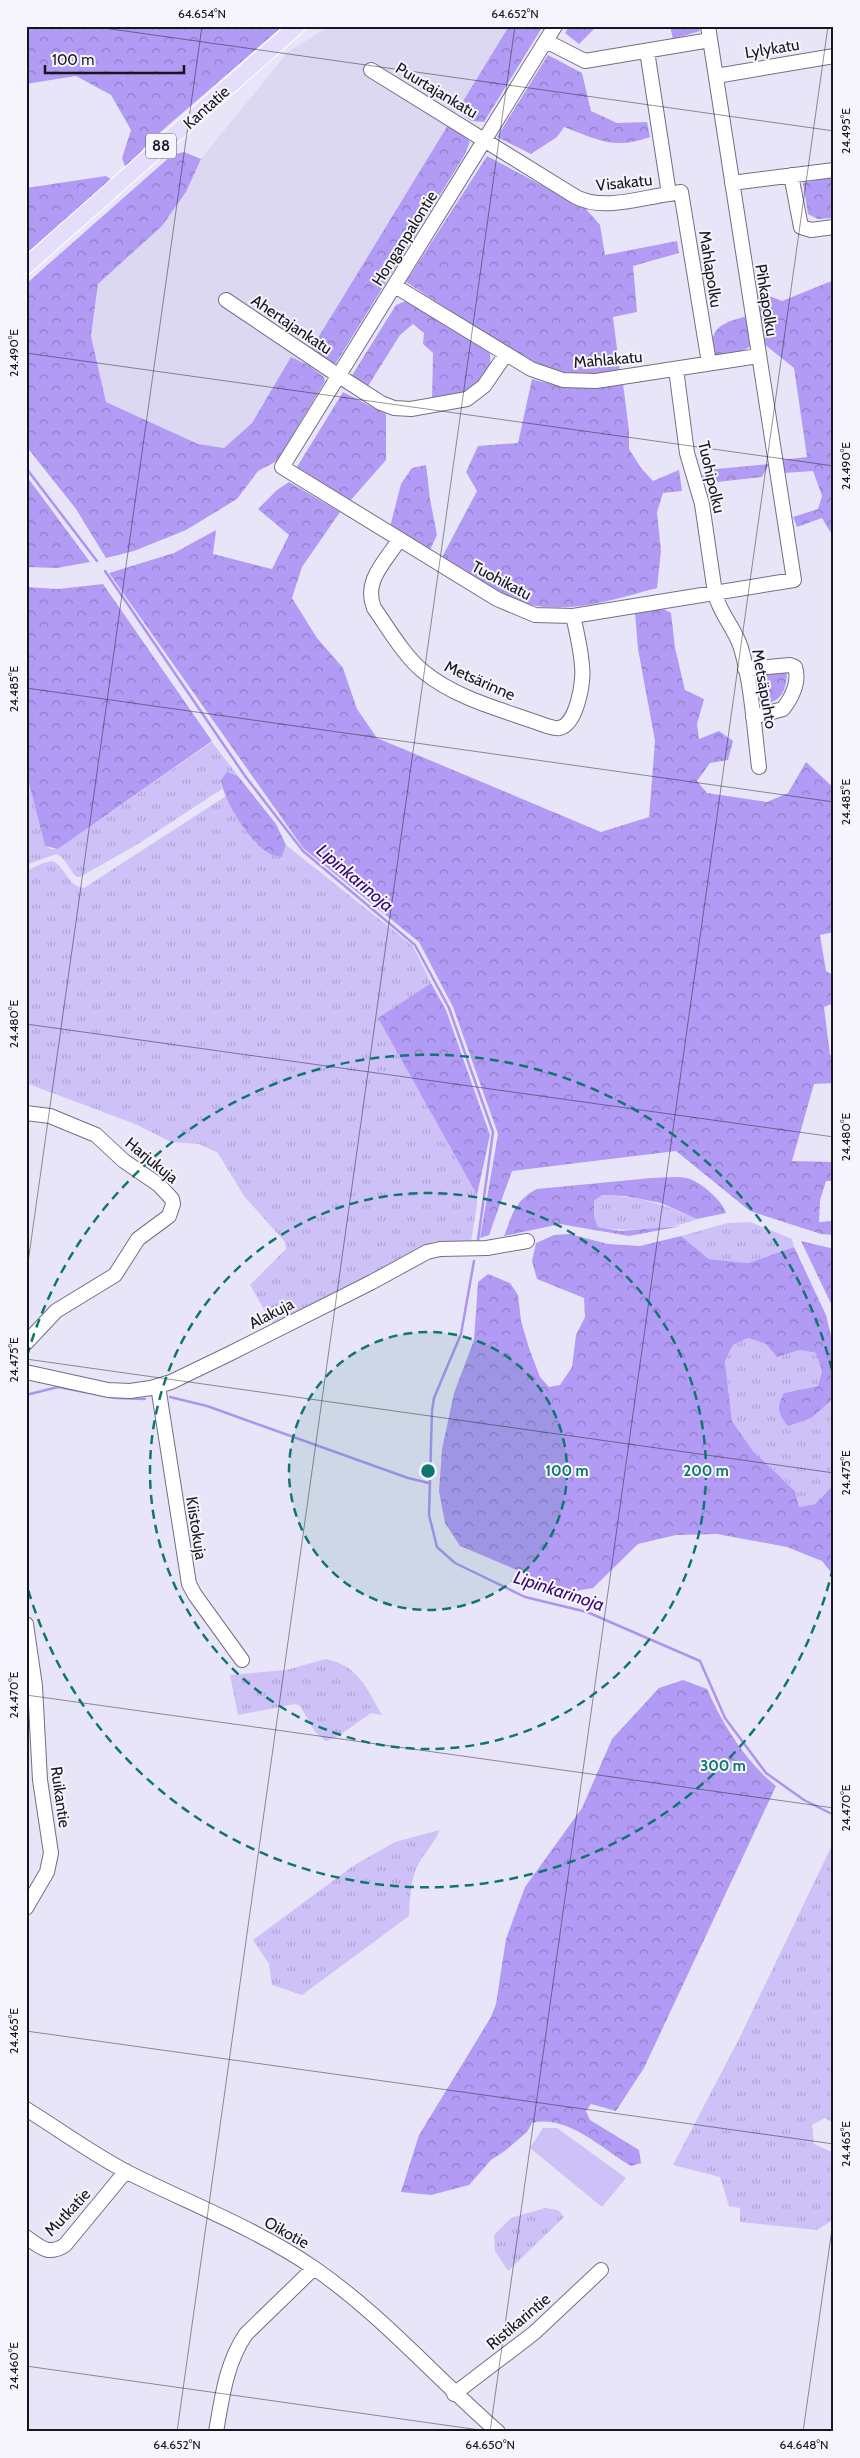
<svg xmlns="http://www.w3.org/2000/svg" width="860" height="2458" viewBox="0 0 860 2458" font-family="Cabin,sans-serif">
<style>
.built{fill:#ddd8f2}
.grass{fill:url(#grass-tufts)}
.forest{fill:url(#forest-crowns)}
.pitch{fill:#cdc1f7}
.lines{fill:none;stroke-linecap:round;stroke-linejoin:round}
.stream{stroke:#ad95ef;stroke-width:2.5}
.minor-casing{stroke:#747081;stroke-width:16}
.major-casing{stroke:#fff;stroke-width:18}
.minor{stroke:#fff;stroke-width:14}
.major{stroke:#e4defa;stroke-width:16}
.ticks{fill:none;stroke:#17161c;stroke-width:1;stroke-opacity:0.45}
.ring{fill:none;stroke:#0f766e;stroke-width:2.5;stroke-dasharray:9 6}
.labels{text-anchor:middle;stroke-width:4;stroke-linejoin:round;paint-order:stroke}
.shield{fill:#f6f4fc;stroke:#5a595f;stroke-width:1}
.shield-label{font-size:15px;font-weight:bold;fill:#17161c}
.street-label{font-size:16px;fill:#17161c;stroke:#f6f4fc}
.water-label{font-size:18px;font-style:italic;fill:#390674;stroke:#f6f4fc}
.centre{fill:#0f766e;stroke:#f6f4fc;stroke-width:2.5}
.ring-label{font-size:15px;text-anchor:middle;font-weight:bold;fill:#0f766e;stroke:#f6f4fc;stroke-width:4;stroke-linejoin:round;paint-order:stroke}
.neatline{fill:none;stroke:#17161c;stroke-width:2}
.ticks-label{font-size:12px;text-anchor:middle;fill:#17161c}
</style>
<defs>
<pattern id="grass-tufts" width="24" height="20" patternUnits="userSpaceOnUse" patternTransform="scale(1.25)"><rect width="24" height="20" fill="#cdc1f7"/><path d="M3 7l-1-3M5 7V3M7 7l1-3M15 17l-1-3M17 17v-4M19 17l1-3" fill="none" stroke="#afa5d3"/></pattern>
<pattern id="forest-crowns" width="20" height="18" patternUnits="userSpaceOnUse" patternTransform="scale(1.25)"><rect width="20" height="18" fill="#b29bf5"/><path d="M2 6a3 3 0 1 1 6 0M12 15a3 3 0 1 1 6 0" fill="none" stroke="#907dc6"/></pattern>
</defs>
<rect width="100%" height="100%" fill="#e9e5f8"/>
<path class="built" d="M 329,26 L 509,26 L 310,351 L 301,361 L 291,357 L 252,423 L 224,448 L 198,444 L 106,402 L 91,336 L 98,284 L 162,226 L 186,192 L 201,159 L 288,52 Z"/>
<path class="grass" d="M 212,742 L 238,776 L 227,773 L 221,780 L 222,789 L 138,844 L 80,877 L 77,877 C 68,870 67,858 56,854 L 26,865 L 26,772 L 45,846 L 51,849 L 58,849 Z
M 226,796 L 234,812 L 282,857 L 286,845 L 413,946 L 431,983 L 378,1018 L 477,1195 L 477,1204 L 471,1242 L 435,1241 L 273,1325 L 250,1285 L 286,1249 L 285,1242 L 244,1196 L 218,1153 L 199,1144 L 171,1142 L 135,1124 L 26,1083 L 26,871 L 43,863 L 53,861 C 66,868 68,887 84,888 Z
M 602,1195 C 641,1197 661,1203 697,1219 C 672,1230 625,1232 598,1227 L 594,1217 L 594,1201 Z
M 750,1222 L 792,1239 L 794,1247 L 748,1263 L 709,1259 L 681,1236 L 728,1223 Z
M 748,1338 L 766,1344 L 777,1357 L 800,1350 L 816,1353 L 822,1371 L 818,1386 L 784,1393 L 834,1397 L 834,1485 L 815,1504 L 799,1507 L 795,1491 L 753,1451 L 732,1421 L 725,1361 L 733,1345 Z
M 326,1659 C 359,1666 367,1689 382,1715 L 371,1713 L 337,1737 L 326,1741 L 316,1733 L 300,1706 L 295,1704 L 238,1715 L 230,1675 L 286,1670 Z
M 440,1830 C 434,1844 422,1855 416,1869 C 410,1884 410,1901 409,1916 L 302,1995 L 272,1985 L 269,1964 L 253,1940 L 353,1866 L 395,1842 Z
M 834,1841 L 834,2123 L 825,2118 L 812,2125 L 814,2144 L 834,2153 L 834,2222 L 831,2221 L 817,2230 L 740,2222 L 740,2208 L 729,2206 L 720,2177 L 673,2165 L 739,2039 Z
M 545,2208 L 558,2210 L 564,2217 L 508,2271 L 495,2251 L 494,2235 L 511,2218 Z"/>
<path class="forest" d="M 26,26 L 283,26 L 150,141 L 126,169 L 122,158 L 131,130 L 111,95 L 76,76 L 26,84 Z
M 509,26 L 543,26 L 484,122 L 471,121 L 457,111 Z
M 569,26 L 597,26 L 579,44 L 565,33 Z
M 670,26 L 699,26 L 700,31 L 673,39 Z
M 548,55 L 582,73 L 591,111 L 617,123 L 647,122 L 650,137 C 613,150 599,140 564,127 L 557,137 L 531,154 L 497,137 Z
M 448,125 L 459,130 L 470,142 L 464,156 L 336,363 L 326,363 L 310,351 Z
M 184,152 L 201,159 L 186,192 L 162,226 L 98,284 L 91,336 L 106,402 L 198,444 L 224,448 L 252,423 L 291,357 L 308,365 L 324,377 L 325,381 L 277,461 L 258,471 L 237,499 L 186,530 L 134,551 L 106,558 L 76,509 L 26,446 L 26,284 L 172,155 Z
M 487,156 L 586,209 L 600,225 L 605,255 L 677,241 L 679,253 L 633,266 L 637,312 L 613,317 L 620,373 C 590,376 564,374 535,366 L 406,282 Z
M 106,176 L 114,181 L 60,224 L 26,254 L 26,188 Z
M 834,176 L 834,218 L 818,219 L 808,214 L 803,183 Z
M 834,280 L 834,551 L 831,533 L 822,518 L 797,527 L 793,517 L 818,509 L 822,496 L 813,471 L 784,473 L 781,460 L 807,457 L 794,368 L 764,344 L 757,291 L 782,301 Z
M 406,301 L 489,351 C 496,372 476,392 456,398 C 449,401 440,399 432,400 L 433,353 L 423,344 L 424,333 L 413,324 L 400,335 L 368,386 L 351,377 L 396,305 Z
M 748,316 L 753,345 L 740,352 L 716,356 L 711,352 C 711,325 725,322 748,316 Z
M 532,379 C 563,389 591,387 623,384 L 629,430 L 629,449 L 641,468 L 653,481 L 679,470 L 682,491 L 663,493 L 657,512 L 661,551 L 657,588 C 609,601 559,618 511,599 C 486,590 463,573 440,561 L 477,491 L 466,472 L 478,446 L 518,443 Z
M 343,392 L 386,414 L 386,460 L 350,501 L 297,467 Z
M 769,464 L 762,477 L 708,483 L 702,477 L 706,470 Z
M 426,465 L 430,499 L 437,535 L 429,552 L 390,527 L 401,484 L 412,468 Z
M 26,477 L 28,478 L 90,562 L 57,568 L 26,567 Z
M 289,482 L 340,512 L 302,567 L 292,598 L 317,638 L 343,668 L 357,709 L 377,738 L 601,832 L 649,817 L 655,741 L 638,649 L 635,613 L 660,607 L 671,613 L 675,648 L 685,690 L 704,699 L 697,724 L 699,739 L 719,731 L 733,741 L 728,760 L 710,763 L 697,781 L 707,793 L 767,802 L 788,793 L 806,762 L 834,788 L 834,932 L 820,935 L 826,971 L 833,975 L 834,978 L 834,1003 L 824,1007 L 830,1055 L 834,1056 L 834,1083 L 814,1084 L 792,1161 L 834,1162 L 834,1181 L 826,1181 L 820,1200 L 819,1222 L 834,1221 L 834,1235 L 821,1234 L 750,1211 L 676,1151 L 512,1171 L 489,1235 L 480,1238 L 498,1134 L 453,1007 L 419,942 L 303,848 L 109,573 L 174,553 L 216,530 L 213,554 L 272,569 L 289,535 L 258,509 L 277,490 Z
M 103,584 L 212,741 L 58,849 L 45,846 L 26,772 L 26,587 L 58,589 Z
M 787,672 C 786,691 782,701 763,705 L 754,702 L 752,676 Z
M 227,772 L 238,776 L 276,824 L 286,845 L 282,857 C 279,856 274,856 270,854 C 251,844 223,800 221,780 Z
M 431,983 L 446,1010 L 490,1135 L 477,1195 L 378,1018 Z
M 651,1178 C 662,1178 675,1176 686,1178 C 699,1180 723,1201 726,1213 L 697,1219 L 661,1203 L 625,1196 L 602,1195 L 594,1201 L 594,1217 L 598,1227 L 620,1231 L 682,1226 L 629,1236 L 560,1224 L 504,1236 C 512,1215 516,1199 537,1189 Z
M 570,1234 L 608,1244 L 640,1246 L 681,1236 L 709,1259 L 748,1263 L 794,1247 L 826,1315 L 834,1348 L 834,1398 L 811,1418 L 788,1426 C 778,1414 776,1407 784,1393 L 818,1386 L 822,1371 L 816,1353 L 800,1350 L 777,1357 L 766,1344 L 748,1338 L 733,1345 L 725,1361 L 732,1421 L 753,1451 L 795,1491 L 799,1507 L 815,1504 L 834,1485 L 834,1576 L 822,1561 L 787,1547 L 717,1534 L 676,1535 L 638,1544 L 593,1588 L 569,1592 L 460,1546 L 445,1523 L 439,1491 L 442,1449 L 454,1393 L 474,1340 L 478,1282 L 488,1274 L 510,1283 L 518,1295 L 521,1321 L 529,1348 L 540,1377 L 549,1387 L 560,1385 L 572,1367 L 576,1335 L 585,1317 L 584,1298 L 537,1279 L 532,1261 L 536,1243 L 554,1235 Z
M 801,1241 L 834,1249 L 834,1310 Z
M 683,1680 L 707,1689 C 723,1725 745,1761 776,1786 L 644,2068 L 616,2111 L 591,2104 L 586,2111 L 590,2120 L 639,2150 L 641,2163 L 631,2166 C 603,2150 568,2114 532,2123 L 527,2132 L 506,2150 L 491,2160 L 469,2185 L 431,2195 L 401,2192 L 419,2135 L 491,2017 L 496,2004 L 506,1939 L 525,1887 L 582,1808 L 612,1739 L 659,1688 Z"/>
<path class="pitch" d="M 543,2128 L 557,2128 L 626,2178 L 602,2207 L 530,2148 Z"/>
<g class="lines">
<path class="stream" d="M 26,468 L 97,561
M 105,571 L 245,776 L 303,851 L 415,945 L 449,1008 L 493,1132 L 478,1240
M 474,1261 L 461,1334 L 434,1398 L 432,1411 L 429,1515 L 437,1547 L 455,1563 L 525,1597 L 587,1612 L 700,1661 L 725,1718 L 766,1773 L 804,1800 L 832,1814
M 26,1395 L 58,1387 L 116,1398 L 145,1399
M 170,1397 L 207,1406 L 408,1478 L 429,1483"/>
<defs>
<path id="minor" d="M 555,26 L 282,467 L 497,599 L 535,615 L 573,616 L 794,580 L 708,26
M 546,41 L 585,61 L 710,40
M 371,70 L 576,197 C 603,211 640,198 669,194 L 647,51
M 716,76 L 834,56
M 791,175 L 801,227 L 811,230 L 834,227
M 732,183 L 834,170
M 669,194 L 681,192 L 709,363
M 395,286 L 531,369 L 563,380 L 596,381 L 758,356
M 226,300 L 339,376 L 381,403 L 394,408 L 411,409 L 467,399 L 484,386 L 506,354
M 676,369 L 687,453 L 702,504 L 715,593 C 719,613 735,628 741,648 C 752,686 754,728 759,767
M 399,540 C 385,562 363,581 374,608 C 389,629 404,656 424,672 C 458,700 507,711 547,726 C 551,727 556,729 559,728 C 577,725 584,681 582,666 C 581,650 577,633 573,616
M 745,669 L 790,665 L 795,667 C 800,682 792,697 783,709 L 753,717
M 26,1113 L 50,1116 L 96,1135 L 124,1161 L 159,1185 L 172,1199 L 173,1204 L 169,1216 L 138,1239 L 115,1275 L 56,1311 L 26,1343
M 26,1372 L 108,1390 L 130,1391 L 151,1388 L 171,1382 L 231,1353 L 372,1282 L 427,1252 L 440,1249 L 487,1248 L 527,1241
M 158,1386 L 189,1584 L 195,1595 L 242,1660
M 26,1624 L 35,1686 L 40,1780 L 51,1853 L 47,1872 L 26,1908
M 26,2109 C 60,2130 94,2155 129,2173 C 191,2204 257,2229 314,2268 C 382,2315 436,2378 498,2432
M 26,2237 C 40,2247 49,2256 65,2245 L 126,2171
M 454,2394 L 534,2333 L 601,2270
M 216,2432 C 222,2398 226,2363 246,2334 L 314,2268"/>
<path id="major" d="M 26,266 L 297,26"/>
</defs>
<use href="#minor" class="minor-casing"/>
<use href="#major" class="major-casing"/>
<use href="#minor" class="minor"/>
<use href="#major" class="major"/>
</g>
<path class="ticks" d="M 90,26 L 834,131M 26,353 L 834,466M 26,688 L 834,802M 26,1024 L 834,1137M 26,1277 L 202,26M 26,1359 L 834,1473M 26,1695 L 834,1808M 26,2031 L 834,2144M 26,2366 L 494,2432M 177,2432 L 515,26M 490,2432 L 828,26M 803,2432 L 834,2215"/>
<circle cx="428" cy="1471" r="139" fill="#0f766e" fill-opacity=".12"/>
<g class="ring">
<circle cx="428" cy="1471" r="139"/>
<circle cx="428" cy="1471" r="278"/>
<path d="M833 1568A417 417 0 0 1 27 1586M27 1356A417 417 0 0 1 833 1374"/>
</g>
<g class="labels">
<rect class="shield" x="146" y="133.5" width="30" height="25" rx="4"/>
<g class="shield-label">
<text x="161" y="151">88</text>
</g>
<g class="street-label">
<text transform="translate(772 48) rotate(-9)" y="6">Lylykatu</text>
<text transform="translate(437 90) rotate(31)" y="6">Puurtajankatu</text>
<text transform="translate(206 107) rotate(-42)" y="6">Kantatie</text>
<text transform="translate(624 182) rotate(-6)" y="6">Visakatu</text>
<text transform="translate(404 238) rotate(-58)" y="6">Honganpalontie</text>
<text transform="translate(711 269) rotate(81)" y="6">Mahlapolku</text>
<text transform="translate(767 300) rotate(81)" y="6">Pihkapolku</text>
<text transform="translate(292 324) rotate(34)" y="6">Ahertajankatu</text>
<text transform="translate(608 359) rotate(-5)" y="6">Mahlakatu</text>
<text transform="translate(712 477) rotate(77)" y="6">Tuohipolku</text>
<text transform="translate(502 580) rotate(28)" y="6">Tuohikatu</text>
<text transform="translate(480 680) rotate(24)" y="6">Metsärinne</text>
<text transform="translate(765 689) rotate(80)" y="6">Metsäpuhto</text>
<text transform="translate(152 1160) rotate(39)" y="6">Harjukuja</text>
<text transform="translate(271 1313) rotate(-27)" y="6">Alakuja</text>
<text transform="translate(197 1528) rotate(81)" y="6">Kiistokuja</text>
<text transform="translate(61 1797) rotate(82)" y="6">Ruikantie</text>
<text transform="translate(67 2212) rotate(-47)" y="6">Mutkatie</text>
<text transform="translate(287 2232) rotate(29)" y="6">Oikotie</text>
<text transform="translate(518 2321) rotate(-40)" y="6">Ristikarintie</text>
</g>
<g class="water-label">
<text transform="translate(355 878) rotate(40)" y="6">Lipinkarinoja</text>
<text transform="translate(559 1591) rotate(18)" y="6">Lipinkarinoja</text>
</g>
</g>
<circle cx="428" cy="1471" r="8" class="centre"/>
<g class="ring-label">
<text x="567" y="1476">100 m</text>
<text x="706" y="1476">200 m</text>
<text x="723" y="1771">300 m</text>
</g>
<rect width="860" height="2458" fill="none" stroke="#f6f4fc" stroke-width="55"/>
<path d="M45 65v8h139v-8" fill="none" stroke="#17161c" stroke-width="2.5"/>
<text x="52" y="65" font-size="15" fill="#17161c" stroke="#f6f4fc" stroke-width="4" paint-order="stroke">100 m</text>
<rect x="28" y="28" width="804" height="2402" class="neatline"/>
<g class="ticks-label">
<text x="202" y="18">64.654°N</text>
<text x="515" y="18">64.652°N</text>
<text transform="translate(846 131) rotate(-90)" y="4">24.495°E</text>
<text transform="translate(14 353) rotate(-90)" y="4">24.490°E</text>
<text transform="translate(846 466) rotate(-90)" y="4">24.490°E</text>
<text transform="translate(14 689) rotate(-90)" y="4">24.485°E</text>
<text transform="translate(846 802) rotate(-90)" y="4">24.485°E</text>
<text transform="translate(14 1024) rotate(-90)" y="4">24.480°E</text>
<text transform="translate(846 1137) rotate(-90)" y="4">24.480°E</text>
<text transform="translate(14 1360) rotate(-90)" y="4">24.475°E</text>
<text transform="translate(846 1473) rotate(-90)" y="4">24.475°E</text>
<text transform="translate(14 1695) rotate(-90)" y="4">24.470°E</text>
<text transform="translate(846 1808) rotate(-90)" y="4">24.470°E</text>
<text transform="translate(14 2031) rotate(-90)" y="4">24.465°E</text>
<text transform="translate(846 2144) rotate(-90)" y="4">24.465°E</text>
<text transform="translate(14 2366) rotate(-90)" y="4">24.460°E</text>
<text x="177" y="2449">64.652°N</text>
<text x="490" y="2449">64.650°N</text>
<text x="804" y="2449">64.648°N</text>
</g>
</svg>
